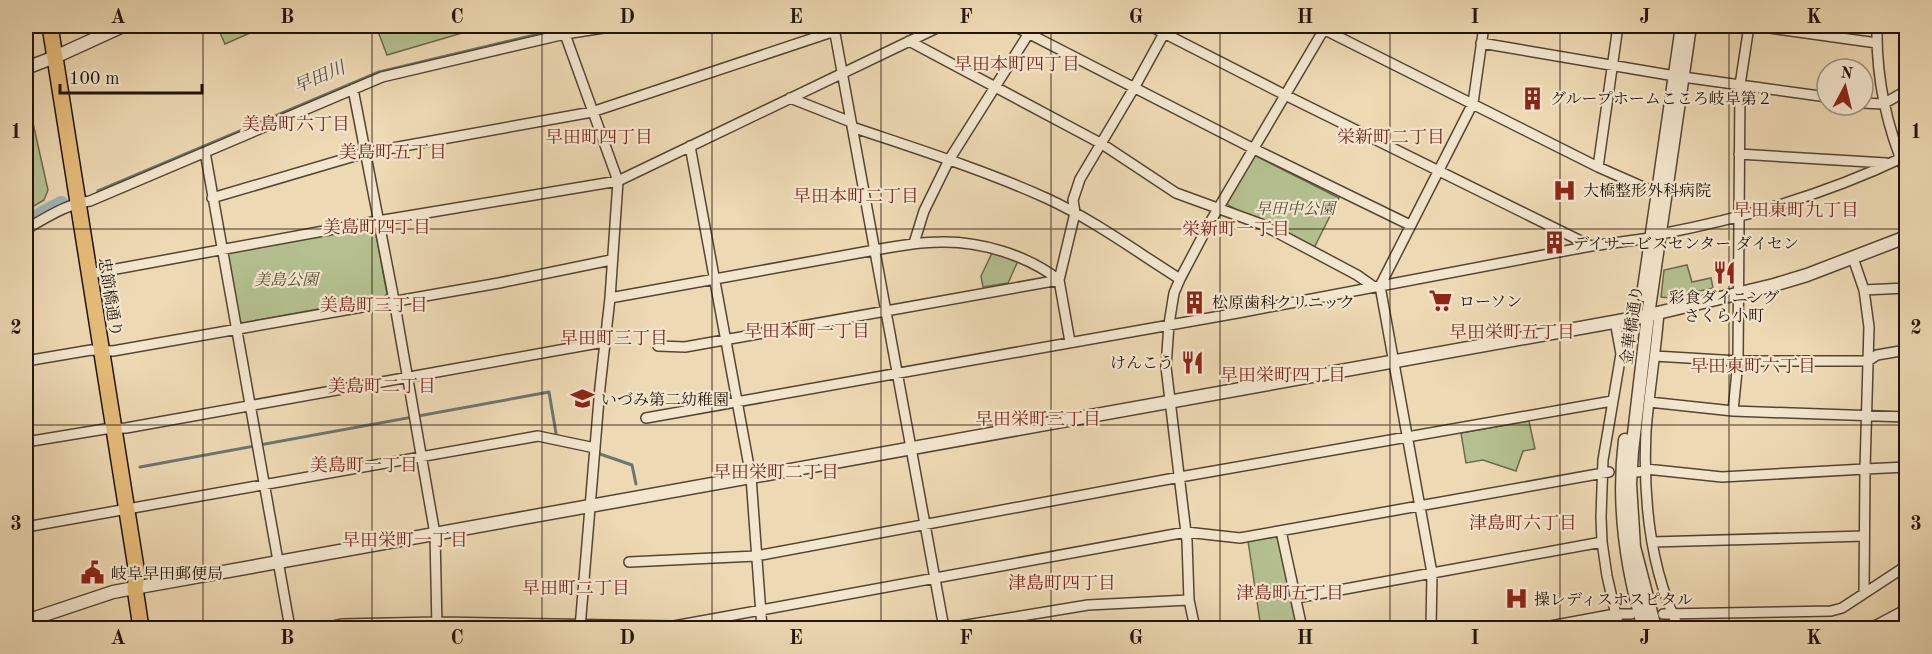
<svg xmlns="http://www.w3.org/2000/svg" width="1932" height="654" viewBox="0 0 1932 654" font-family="'Old Standard TT','Noto Serif JP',serif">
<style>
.green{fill:#b4c090;stroke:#6b6a4c;stroke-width:1.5}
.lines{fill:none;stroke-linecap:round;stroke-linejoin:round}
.stream{stroke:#6d7672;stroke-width:3}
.river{stroke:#9fb7b9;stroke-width:16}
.minor-casing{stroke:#554533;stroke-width:12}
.tertiary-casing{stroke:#554533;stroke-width:15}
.primary-casing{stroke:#221408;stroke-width:18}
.minor{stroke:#f3e6ce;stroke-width:9}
.tertiary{stroke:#f3e6ce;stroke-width:12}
.primary{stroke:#e6bc7a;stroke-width:15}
.grid{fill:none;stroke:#221408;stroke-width:1.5;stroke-opacity:0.55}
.labels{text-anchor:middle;stroke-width:4.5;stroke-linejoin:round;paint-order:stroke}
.poi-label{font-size:16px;fill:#221408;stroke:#f3e6ce;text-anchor:start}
.park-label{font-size:16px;font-style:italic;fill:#555038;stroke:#f3e6ce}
.street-label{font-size:16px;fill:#221408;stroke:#f3e6ce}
.neighbourhood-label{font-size:18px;fill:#7a1f14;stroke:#f3e6ce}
.water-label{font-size:18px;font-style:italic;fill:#4e4d46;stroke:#f3e6ce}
.neatline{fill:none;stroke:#221408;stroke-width:2}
.grid-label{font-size:20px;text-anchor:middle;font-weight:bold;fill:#221408}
</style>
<rect width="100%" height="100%" fill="#edd9b3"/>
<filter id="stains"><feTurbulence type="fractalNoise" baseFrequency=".00333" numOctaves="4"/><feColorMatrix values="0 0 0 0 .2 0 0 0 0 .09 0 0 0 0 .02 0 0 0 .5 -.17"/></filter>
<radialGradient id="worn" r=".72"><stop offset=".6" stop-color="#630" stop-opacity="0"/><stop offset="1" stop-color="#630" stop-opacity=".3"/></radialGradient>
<path class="green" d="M 217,26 L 266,26 L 225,44 Z
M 376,26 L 486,26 L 387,55 Z
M 26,92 L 48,190 L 44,200 L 26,211 Z
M 1254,155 L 1339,198 L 1313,250 L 1226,204 Z
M 372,227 L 375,229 L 387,294 L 384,297 L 242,323 L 239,321 L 227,256 L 229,253 Z
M 992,253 L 1018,261 L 1008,283 L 983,287 L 981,276 Z
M 1687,265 L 1692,282 L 1711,278 L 1713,288 L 1670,298 L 1661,297 L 1664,270 Z
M 1529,421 L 1535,449 L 1523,451 L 1516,471 L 1483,460 L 1466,463 L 1461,433 Z
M 1275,537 L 1278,539 L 1297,628 L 1261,628 L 1248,541 Z"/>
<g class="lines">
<path class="stream" d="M 98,191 L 379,72 L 560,29
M 600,454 L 632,465 L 636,484
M 140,467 L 549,392 L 556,433"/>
<path class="river" d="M 26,223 L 61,204"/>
<defs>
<path id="minor" d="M 562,26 L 618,181 L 610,298 L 600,387 L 580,628
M 1014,26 L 1254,149 L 1410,225
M 1150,26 L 1285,95 L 1591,246
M 1317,26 L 1598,167 L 1657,193
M 1755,26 L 1877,43
M 1877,26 C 1876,77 1886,125 1906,172
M 834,28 L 944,628
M 909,41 L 1102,144 L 1176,193 L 1261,224 L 1357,275 L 1374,287
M 1481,43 L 1675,76
M 1683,77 L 1827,97
M 353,89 L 394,300 L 435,534 L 437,628
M 790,98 L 851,122
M 1863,103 L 1883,104 L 1906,91
M 852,127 C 917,149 984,170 1046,198 C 1092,219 1137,252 1180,279
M 690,146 L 751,477 L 762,628
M 205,152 L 290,628
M 1739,154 L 1886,163
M 1598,167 L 1618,26
M 212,198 L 365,153 L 592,112 L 835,31
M 26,229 C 46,218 66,204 90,201 L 382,77 L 565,34 L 616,26
M 1661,234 C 1745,218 1829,193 1906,156
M 914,243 L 924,211 L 949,160 L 1029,33
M 89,274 L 378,221 L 618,181 L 941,26
M 1864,290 L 1906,288
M 610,298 L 875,250 C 897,246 918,242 940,242 C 980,241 1027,255 1059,280
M 1659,312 C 1656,352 1649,392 1646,431 C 1643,497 1650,569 1679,628
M 1615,321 L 1621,354 L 1603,460 L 1601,517 L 1602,542 L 1607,576 L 1619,628
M 1070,342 L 1059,280 L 1075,213 L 1073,200 L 1080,179 L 1134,88 L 1168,26
M 658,346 L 685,347 L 1059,280
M 1655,356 L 1738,361 L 1868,361 L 1877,355 L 1906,350
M 26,361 L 91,350 L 113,351 L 499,283 L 611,260
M 1649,402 L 1733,411 L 1906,417
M 1733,411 L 1738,361 L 1740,85 L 1749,26
M 646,418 L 1243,312 L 1591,246 L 1650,238
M 26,442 L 105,429 L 126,428 L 604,342
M 1638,472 L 1646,469 L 1722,477 L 1865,469 L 1869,327 L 1864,290 L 1853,258
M 26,527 L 538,436 L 595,448
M 1281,531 L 1302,628
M 1652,542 L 1864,536
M 629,562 L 756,556 L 1180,477 L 1612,401
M 1864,593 L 1865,469 L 1906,467
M 1296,598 L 1602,542
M 1663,614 L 1831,611 L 1842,608 L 1906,566
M 323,628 L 342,624 L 437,622 L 674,626 L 1186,532 L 1240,538 L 1609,472
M 948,628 L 1088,605 L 1189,600
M 1195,628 L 1189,600 L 1187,541 L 1166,367 L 1169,324 L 1174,293 L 1180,279 L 1209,224 L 1326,26
M 1431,628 L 1432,573 L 1380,286 L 1473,103 L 1484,26
M 1540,628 L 1615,614 L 1631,614"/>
<path id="tertiary" d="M 26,68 L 55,57 L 123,26
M 1643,295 L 1682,26
M 1625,440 C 1617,504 1626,567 1644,628
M 26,621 L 113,592 L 145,586 L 1641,317 L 1774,285 L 1807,275 L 1906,237
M 1655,628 L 1634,547 L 1630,484 L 1632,451 L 1648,315 L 1690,26
M 1874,628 L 1906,611"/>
<path id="primary" d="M 50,26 L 137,574 L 135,588 L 141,628"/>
</defs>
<use href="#minor" class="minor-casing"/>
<use href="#tertiary" class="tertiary-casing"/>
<use href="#primary" class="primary-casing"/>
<use href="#minor" class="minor"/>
<use href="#tertiary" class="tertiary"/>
<use href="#primary" class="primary"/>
</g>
<path class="grid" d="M 203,26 L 203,628M 372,26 L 372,628M 542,26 L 542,628M 712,26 L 712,628M 881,26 L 881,628M 1051,26 L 1051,628M 1220,26 L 1220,628M 1390,26 L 1390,628M 1560,26 L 1560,628M 1729,26 L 1729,628M 26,229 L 1906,229M 26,425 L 1906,425"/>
<defs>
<symbol id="building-bare" viewBox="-9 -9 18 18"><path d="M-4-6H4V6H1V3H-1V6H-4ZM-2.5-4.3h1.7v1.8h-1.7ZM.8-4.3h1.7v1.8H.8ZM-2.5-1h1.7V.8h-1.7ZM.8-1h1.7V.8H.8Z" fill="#8f2418" stroke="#f3e6ce" stroke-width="2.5" paint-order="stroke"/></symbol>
<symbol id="hospital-bare" viewBox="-9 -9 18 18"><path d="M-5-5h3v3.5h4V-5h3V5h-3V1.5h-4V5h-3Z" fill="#8f2418" stroke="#f3e6ce" stroke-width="2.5" paint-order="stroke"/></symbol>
<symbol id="restaurant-bare" viewBox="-9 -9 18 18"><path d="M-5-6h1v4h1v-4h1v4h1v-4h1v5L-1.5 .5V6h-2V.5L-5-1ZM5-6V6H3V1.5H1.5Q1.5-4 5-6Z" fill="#8f2418" stroke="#f3e6ce" stroke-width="2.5" paint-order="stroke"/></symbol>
<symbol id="supermarket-bare" viewBox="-9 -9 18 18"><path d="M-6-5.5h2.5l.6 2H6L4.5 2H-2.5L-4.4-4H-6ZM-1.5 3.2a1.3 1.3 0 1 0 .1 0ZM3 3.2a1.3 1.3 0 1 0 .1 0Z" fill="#8f2418" stroke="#f3e6ce" stroke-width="2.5" paint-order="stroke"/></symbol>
<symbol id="school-bare" viewBox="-9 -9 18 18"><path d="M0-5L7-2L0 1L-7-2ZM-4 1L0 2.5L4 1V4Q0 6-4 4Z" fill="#8f2418" stroke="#f3e6ce" stroke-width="2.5" paint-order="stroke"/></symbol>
<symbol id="civic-bare" viewBox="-9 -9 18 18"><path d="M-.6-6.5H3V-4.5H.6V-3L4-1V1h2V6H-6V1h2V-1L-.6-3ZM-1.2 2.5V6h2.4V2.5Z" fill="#8f2418" stroke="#f3e6ce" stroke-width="2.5" paint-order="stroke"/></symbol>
</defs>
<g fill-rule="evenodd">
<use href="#building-bare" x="1516" y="82" width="33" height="33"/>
<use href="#hospital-bare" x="1548" y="174" width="33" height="33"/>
<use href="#building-bare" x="1538" y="226" width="33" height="33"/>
<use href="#restaurant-bare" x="1708" y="256" width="33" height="33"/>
<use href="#supermarket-bare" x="1424" y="284" width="33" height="33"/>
<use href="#building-bare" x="1178" y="286" width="33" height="33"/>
<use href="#restaurant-bare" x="1176" y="346" width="33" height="33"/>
<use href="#school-bare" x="566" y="382" width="33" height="33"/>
<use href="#civic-bare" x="76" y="556" width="33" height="33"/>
<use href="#hospital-bare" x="1500" y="582" width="33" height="33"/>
</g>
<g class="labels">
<g class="poi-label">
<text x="1550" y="104">グループホームこころ岐阜第２</text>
<text x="1583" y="196">大橋整形外科病院</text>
<text x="1573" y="249">デイサービスセンター ダイセン</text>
<text x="1724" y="303" text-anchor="middle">彩食ダイニング<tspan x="1724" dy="18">さくら小町</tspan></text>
<text x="1459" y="307">ローソン</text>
<text x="1212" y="308">松原歯科クリニック</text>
<text x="1174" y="368" text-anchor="end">けんこう</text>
<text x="601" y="405">いづみ第二幼稚園</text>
<text x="111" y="579">岐阜早田郵便局</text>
<text x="1534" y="605">操レディスホスピタル</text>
</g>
<g class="park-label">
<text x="1295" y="214">早田中公園</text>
<text x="286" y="285">美島公園</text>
</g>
<g class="street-label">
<text transform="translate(111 297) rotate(81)" y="6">忠節橋通り</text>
<text transform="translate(1631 325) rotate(-82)" y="6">金華橋通り</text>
</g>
<g class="neighbourhood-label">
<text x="1017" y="70">早田本町四丁目</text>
<text x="296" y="130">美島町六丁目</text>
<text x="599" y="143">早田町四丁目</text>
<text x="1391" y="143">栄新町二丁目</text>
<text x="393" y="158">美島町五丁目</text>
<text x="856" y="202">早田本町二丁目</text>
<text x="1796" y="216">早田東町九丁目</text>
<text x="377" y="233">美島町四丁目</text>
<text x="1236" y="235">栄新町一丁目</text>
<text x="374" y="311">美島町三丁目</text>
<text x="807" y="337">早田本町一丁目</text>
<text x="1512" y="338">早田栄町五丁目</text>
<text x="614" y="344">早田町三丁目</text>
<text x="1753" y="372">早田東町六丁目</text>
<text x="1283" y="381">早田栄町四丁目</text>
<text x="382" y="392">美島町二丁目</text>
<text x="1038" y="425">早田栄町三丁目</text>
<text x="364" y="471">美島町一丁目</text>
<text x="776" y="478">早田栄町二丁目</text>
<text x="1523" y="529">津島町六丁目</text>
<text x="405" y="546">早田栄町一丁目</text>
<text x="1062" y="589">津島町四丁目</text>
<text x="576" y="594">早田町二丁目</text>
<text x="1290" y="599">津島町五丁目</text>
</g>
<g class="water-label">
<text transform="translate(319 77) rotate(-23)" y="6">早田川</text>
</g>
</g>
<rect width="1932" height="654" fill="none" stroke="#edd9b3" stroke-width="66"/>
<g transform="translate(1845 87) rotate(7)"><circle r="28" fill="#f3e6ce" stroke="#9f927f" stroke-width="1.5"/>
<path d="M0-4.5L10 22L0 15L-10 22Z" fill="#8f2418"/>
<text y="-9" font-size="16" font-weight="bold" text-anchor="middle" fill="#221408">N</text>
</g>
<path d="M60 84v9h142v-9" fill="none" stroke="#221408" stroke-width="3"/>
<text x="69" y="84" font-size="18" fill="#221408" stroke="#f3e6ce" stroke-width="4.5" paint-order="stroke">100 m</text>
<rect x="33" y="33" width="1866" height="588" class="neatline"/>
<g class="grid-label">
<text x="118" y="23">A</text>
<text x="287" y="23">B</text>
<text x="457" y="23">C</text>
<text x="627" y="23">D</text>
<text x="796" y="23">E</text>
<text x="966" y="23">F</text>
<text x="1136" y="23">G</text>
<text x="1305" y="23">H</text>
<text x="1475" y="23">I</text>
<text x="1645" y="23">J</text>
<text x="1814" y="23">K</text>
<text x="16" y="138">1</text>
<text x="1916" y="138">1</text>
<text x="16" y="334">2</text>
<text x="1916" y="334">2</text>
<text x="16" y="530">3</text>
<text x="1916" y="530">3</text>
<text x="118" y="644">A</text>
<text x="287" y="644">B</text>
<text x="457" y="644">C</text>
<text x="627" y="644">D</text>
<text x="796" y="644">E</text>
<text x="966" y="644">F</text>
<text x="1136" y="644">G</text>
<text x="1305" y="644">H</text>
<text x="1475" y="644">I</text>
<text x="1645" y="644">J</text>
<text x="1814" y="644">K</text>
</g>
<rect width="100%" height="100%" filter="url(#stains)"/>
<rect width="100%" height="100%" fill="url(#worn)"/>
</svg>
